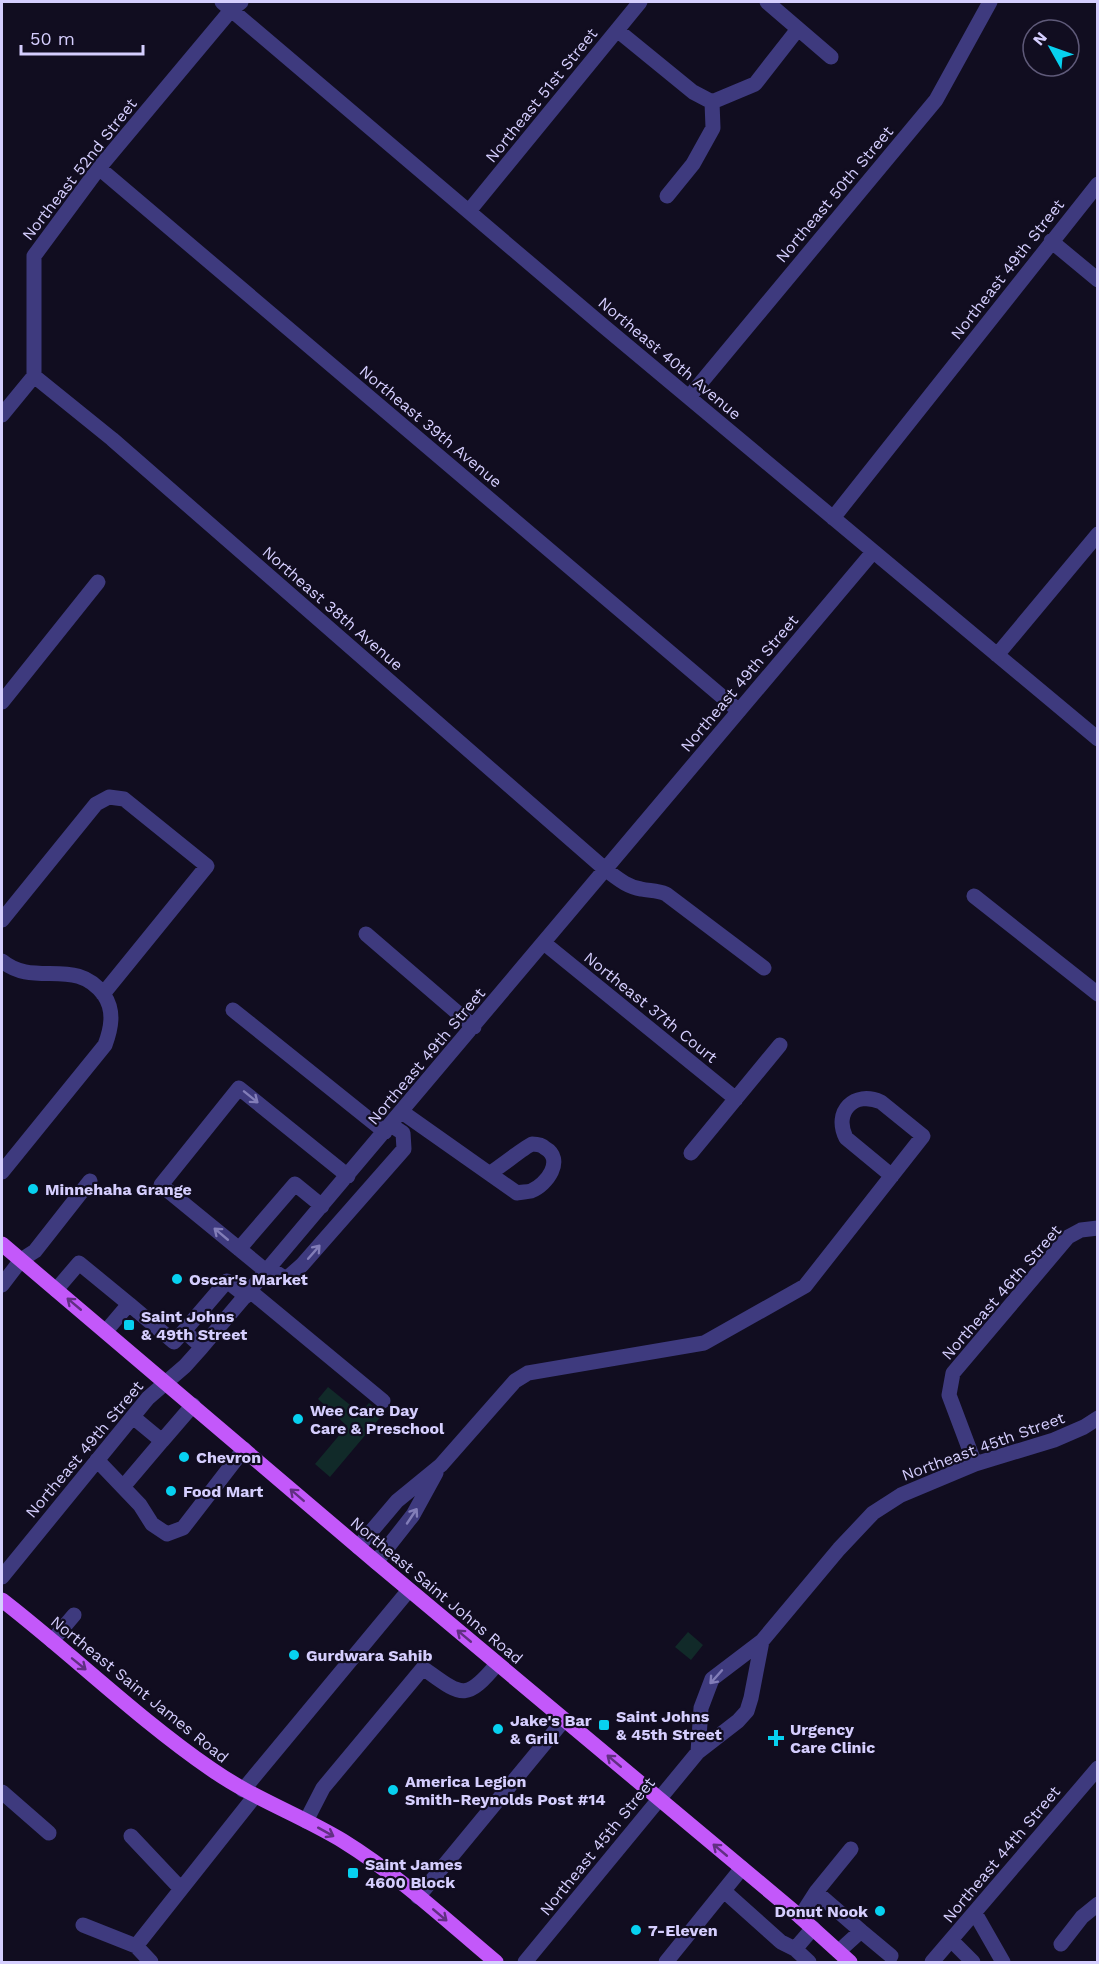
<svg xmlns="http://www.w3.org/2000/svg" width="1099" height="1964" viewBox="0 0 1099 1964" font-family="'Work Sans',sans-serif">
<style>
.green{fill:#112a29}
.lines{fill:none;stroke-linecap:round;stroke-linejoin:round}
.minor{stroke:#3e3a7e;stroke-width:15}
.major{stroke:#c358fa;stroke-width:15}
.oneway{stroke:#827db8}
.oneway2{stroke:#612f82}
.poi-dot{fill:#07d1f0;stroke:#110d20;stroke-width:2}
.labels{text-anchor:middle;stroke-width:4.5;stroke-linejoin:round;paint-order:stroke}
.street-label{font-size:16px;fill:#d5cefe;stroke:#110d20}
.poi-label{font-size:16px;font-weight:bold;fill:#d5cefe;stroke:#110d20;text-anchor:start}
</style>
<rect width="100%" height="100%" fill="#110d20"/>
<path class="green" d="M 328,1387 L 360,1413 L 369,1403 L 383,1414 L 330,1477 L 315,1464 L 347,1426 L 318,1399 Z
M 688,1632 L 703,1645 L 691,1660 L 675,1647 Z"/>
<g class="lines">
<path class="minor" d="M 222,2 L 601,324 L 1098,739
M 767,2 L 831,57
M 617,30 L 693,92 L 712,102
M 712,102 L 755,84 L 798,29
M 99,168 L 739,711
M 667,196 L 693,164 L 713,128 L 712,102
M 469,211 L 640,2
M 1051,241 L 1098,280
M 34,376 L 112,439 L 606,870 C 617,878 627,887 641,889 C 650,891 657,890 666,894 L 764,968
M 689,397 L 936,100 L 990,2
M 2,415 L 34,376 L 34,256 L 99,168 L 232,9 L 241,2
M 833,518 L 1098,184
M 997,655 L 1098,534
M 2,702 L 98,582
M 974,896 L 1098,994
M 2,920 L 96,804 L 109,797 L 124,799 L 207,866 L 103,994
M 366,934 L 474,1027
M 544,943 L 736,1099
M 2,961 C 34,988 76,956 104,995 C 115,1011 111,1029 105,1045 L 2,1172
M 233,1010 L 385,1132
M 402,1112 L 517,1193 C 521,1192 527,1192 531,1191 C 547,1185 565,1159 545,1148 C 542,1145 536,1144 532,1144 C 526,1146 499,1168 490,1173
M 691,1153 L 780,1045
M 239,1249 L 295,1184 L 322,1206
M 269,1268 L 286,1279 L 302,1265 L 404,1149 L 403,1133 L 391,1125
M 266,1271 L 161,1185 L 239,1088 L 348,1176
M 2,1285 L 21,1260 L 35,1251 L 90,1181
M 56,1290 L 79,1263 L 129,1304
M 250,1291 L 383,1401
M 106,1331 L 129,1304 L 174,1342 L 184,1331
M 202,1347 L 184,1331 L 227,1281 L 246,1296
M 162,1441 L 193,1405
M 97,1460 L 140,1505 L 152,1524 L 167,1534 L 183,1528 L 244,1449
M 975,1464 L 949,1395 L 953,1373 L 1068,1237 L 1081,1230 L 1098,1228
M 123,1487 L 162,1441 L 133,1417
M 358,1547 L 397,1501 L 441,1465 L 515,1381 L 528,1373 L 704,1343 L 805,1286 L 923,1136 L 881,1102 C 854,1090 833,1112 846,1138 L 892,1176
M 376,1562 L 413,1515 L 436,1473
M 2,1577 L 148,1398 L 185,1366 L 202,1347 L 873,552
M 52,1641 L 74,1615
M 698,1752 L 701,1708 L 712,1679 L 762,1641 L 839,1549 L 873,1513 L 901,1495 L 975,1464 L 1054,1440 L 1084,1427 L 1098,1418
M 243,1790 L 409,1590
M 2,1792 L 49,1833
M 306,1821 L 323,1788 L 423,1668 C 461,1695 465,1703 497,1664
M 131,1836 L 181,1889
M 724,1891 L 781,1942 L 795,1949 L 813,1928
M 816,1892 L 851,1849
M 418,1897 L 564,1720
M 975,1913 L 1003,1962
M 800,1917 L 816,1892 L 861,1931
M 83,1925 L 136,1946
M 951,1940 L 973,1962
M 1061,1944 L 1082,1917 L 1098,1904
M 795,1949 L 809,1962
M 839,1951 L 861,1931 L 891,1956
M 151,1962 L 136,1946 L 255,1796
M 525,1962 L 698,1752 L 738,1721 L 747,1711 L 751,1698 L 762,1641
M 666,1962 L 742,1868
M 932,1962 L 1098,1768"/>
<path class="major" d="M 2,1244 L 376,1562 L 798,1915 L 850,1962
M 2,1600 C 73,1655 137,1718 211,1769 C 252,1798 300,1815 343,1841 C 398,1875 447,1921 496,1962"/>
</g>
<defs><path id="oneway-shaft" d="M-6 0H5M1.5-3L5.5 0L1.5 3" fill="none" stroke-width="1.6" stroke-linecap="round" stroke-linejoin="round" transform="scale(1.5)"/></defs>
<g class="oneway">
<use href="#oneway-shaft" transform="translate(251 1097) rotate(39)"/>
<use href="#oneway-shaft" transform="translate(221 1234) rotate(-140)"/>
<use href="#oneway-shaft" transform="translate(314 1252) rotate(-49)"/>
<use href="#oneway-shaft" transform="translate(412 1516) rotate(-56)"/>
<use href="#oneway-shaft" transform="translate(716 1677) rotate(132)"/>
</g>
<g class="oneway2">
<use href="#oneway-shaft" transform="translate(74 1304) rotate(-140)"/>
<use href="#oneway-shaft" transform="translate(297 1495) rotate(-139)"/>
<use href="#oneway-shaft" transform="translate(464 1636) rotate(-140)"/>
<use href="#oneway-shaft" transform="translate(79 1664) rotate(39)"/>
<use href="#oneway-shaft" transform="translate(614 1761) rotate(-140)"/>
<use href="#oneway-shaft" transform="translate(326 1832) rotate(29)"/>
<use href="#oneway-shaft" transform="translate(720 1850) rotate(-140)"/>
<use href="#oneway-shaft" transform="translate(440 1915) rotate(40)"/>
</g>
<g class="poi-dot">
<circle cx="33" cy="1189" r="6"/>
<circle cx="177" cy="1279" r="6"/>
<rect x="123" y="1319" width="12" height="12" rx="3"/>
<circle cx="298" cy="1419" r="6"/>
<circle cx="184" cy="1457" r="6"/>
<circle cx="171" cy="1491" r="6"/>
<circle cx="294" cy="1655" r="6"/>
<rect x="598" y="1719" width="12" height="12" rx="3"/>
<circle cx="498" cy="1729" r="6"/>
<path d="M773 1729h6v6h6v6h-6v6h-6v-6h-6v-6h6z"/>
<circle cx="393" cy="1790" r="6"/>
<rect x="347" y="1867" width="12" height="12" rx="3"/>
<circle cx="880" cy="1911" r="6"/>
<circle cx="636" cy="1930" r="6"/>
</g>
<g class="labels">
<g class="street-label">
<text transform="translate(541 95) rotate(-51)" y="6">Northeast 51st Street</text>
<text transform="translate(79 169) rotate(-52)" y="6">Northeast 52nd Street</text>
<text transform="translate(834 194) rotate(-50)" y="6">Northeast 50th Street</text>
<text transform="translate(1007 269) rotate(-52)" y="6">Northeast 49th Street</text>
<text transform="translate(670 358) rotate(40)" y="6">Northeast 40th Avenue</text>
<text transform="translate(431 426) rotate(40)" y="6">Northeast 39th Avenue</text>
<text transform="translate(333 608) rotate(41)" y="6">Northeast 38th Avenue</text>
<text transform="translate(739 683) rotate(-50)" y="6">Northeast 49th Street</text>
<text transform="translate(651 1007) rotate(39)" y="6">Northeast 37th Court</text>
<text transform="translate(426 1056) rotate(-50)" y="6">Northeast 49th Street</text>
<text transform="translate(1001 1292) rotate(-49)" y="6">Northeast 46th Street</text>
<text transform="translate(983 1446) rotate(-20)" y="6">Northeast 45th Street</text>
<text transform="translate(84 1449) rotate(-50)" y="6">Northeast 49th Street</text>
<text transform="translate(437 1590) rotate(40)" y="6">Northeast Saint Johns Road</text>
<text transform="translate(140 1689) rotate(39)" y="6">Northeast Saint James Road</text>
<text transform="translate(597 1846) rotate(-51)" y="6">Northeast 45th Street</text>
<text transform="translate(1001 1854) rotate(-50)" y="6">Northeast 44th Street</text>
</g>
<g class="poi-label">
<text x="45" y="1195">Minnehaha Grange</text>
<text x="189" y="1285">Oscar's Market</text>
<text x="141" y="1322">Saint Johns<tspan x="141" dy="18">&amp; 49th Street</tspan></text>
<text x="310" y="1416">Wee Care Day<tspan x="310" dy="18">Care &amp; Preschool</tspan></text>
<text x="196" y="1463">Chevron</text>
<text x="183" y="1497">Food Mart</text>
<text x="306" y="1661">Gurdwara Sahib</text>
<text x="616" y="1722">Saint Johns<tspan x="616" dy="18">&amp; 45th Street</tspan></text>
<text x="510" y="1726">Jake's Bar<tspan x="510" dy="18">&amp; Grill</tspan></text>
<text x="790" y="1735">Urgency<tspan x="790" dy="18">Care Clinic</tspan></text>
<text x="405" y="1787">America Legion<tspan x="405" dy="18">Smith-Reynolds Post #14</tspan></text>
<text x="365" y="1870">Saint James<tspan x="365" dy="18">4600 Block</tspan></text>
<text x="868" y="1917" text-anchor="end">Donut Nook</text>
<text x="648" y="1936">7-Eleven</text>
</g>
</g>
<rect width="1099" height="1964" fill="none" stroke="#d5cefe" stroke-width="6"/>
<g transform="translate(1051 48) rotate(310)"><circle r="28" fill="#110d20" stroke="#5f5a79" stroke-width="1.5"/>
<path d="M0-4.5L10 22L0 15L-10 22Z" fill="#07d1f0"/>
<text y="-9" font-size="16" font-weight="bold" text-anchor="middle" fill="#d5cefe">N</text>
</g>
<path d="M21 45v9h122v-9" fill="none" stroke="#d5cefe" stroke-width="3"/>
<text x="30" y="45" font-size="18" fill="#d5cefe" stroke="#110d20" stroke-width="4.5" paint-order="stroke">50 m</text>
</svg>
